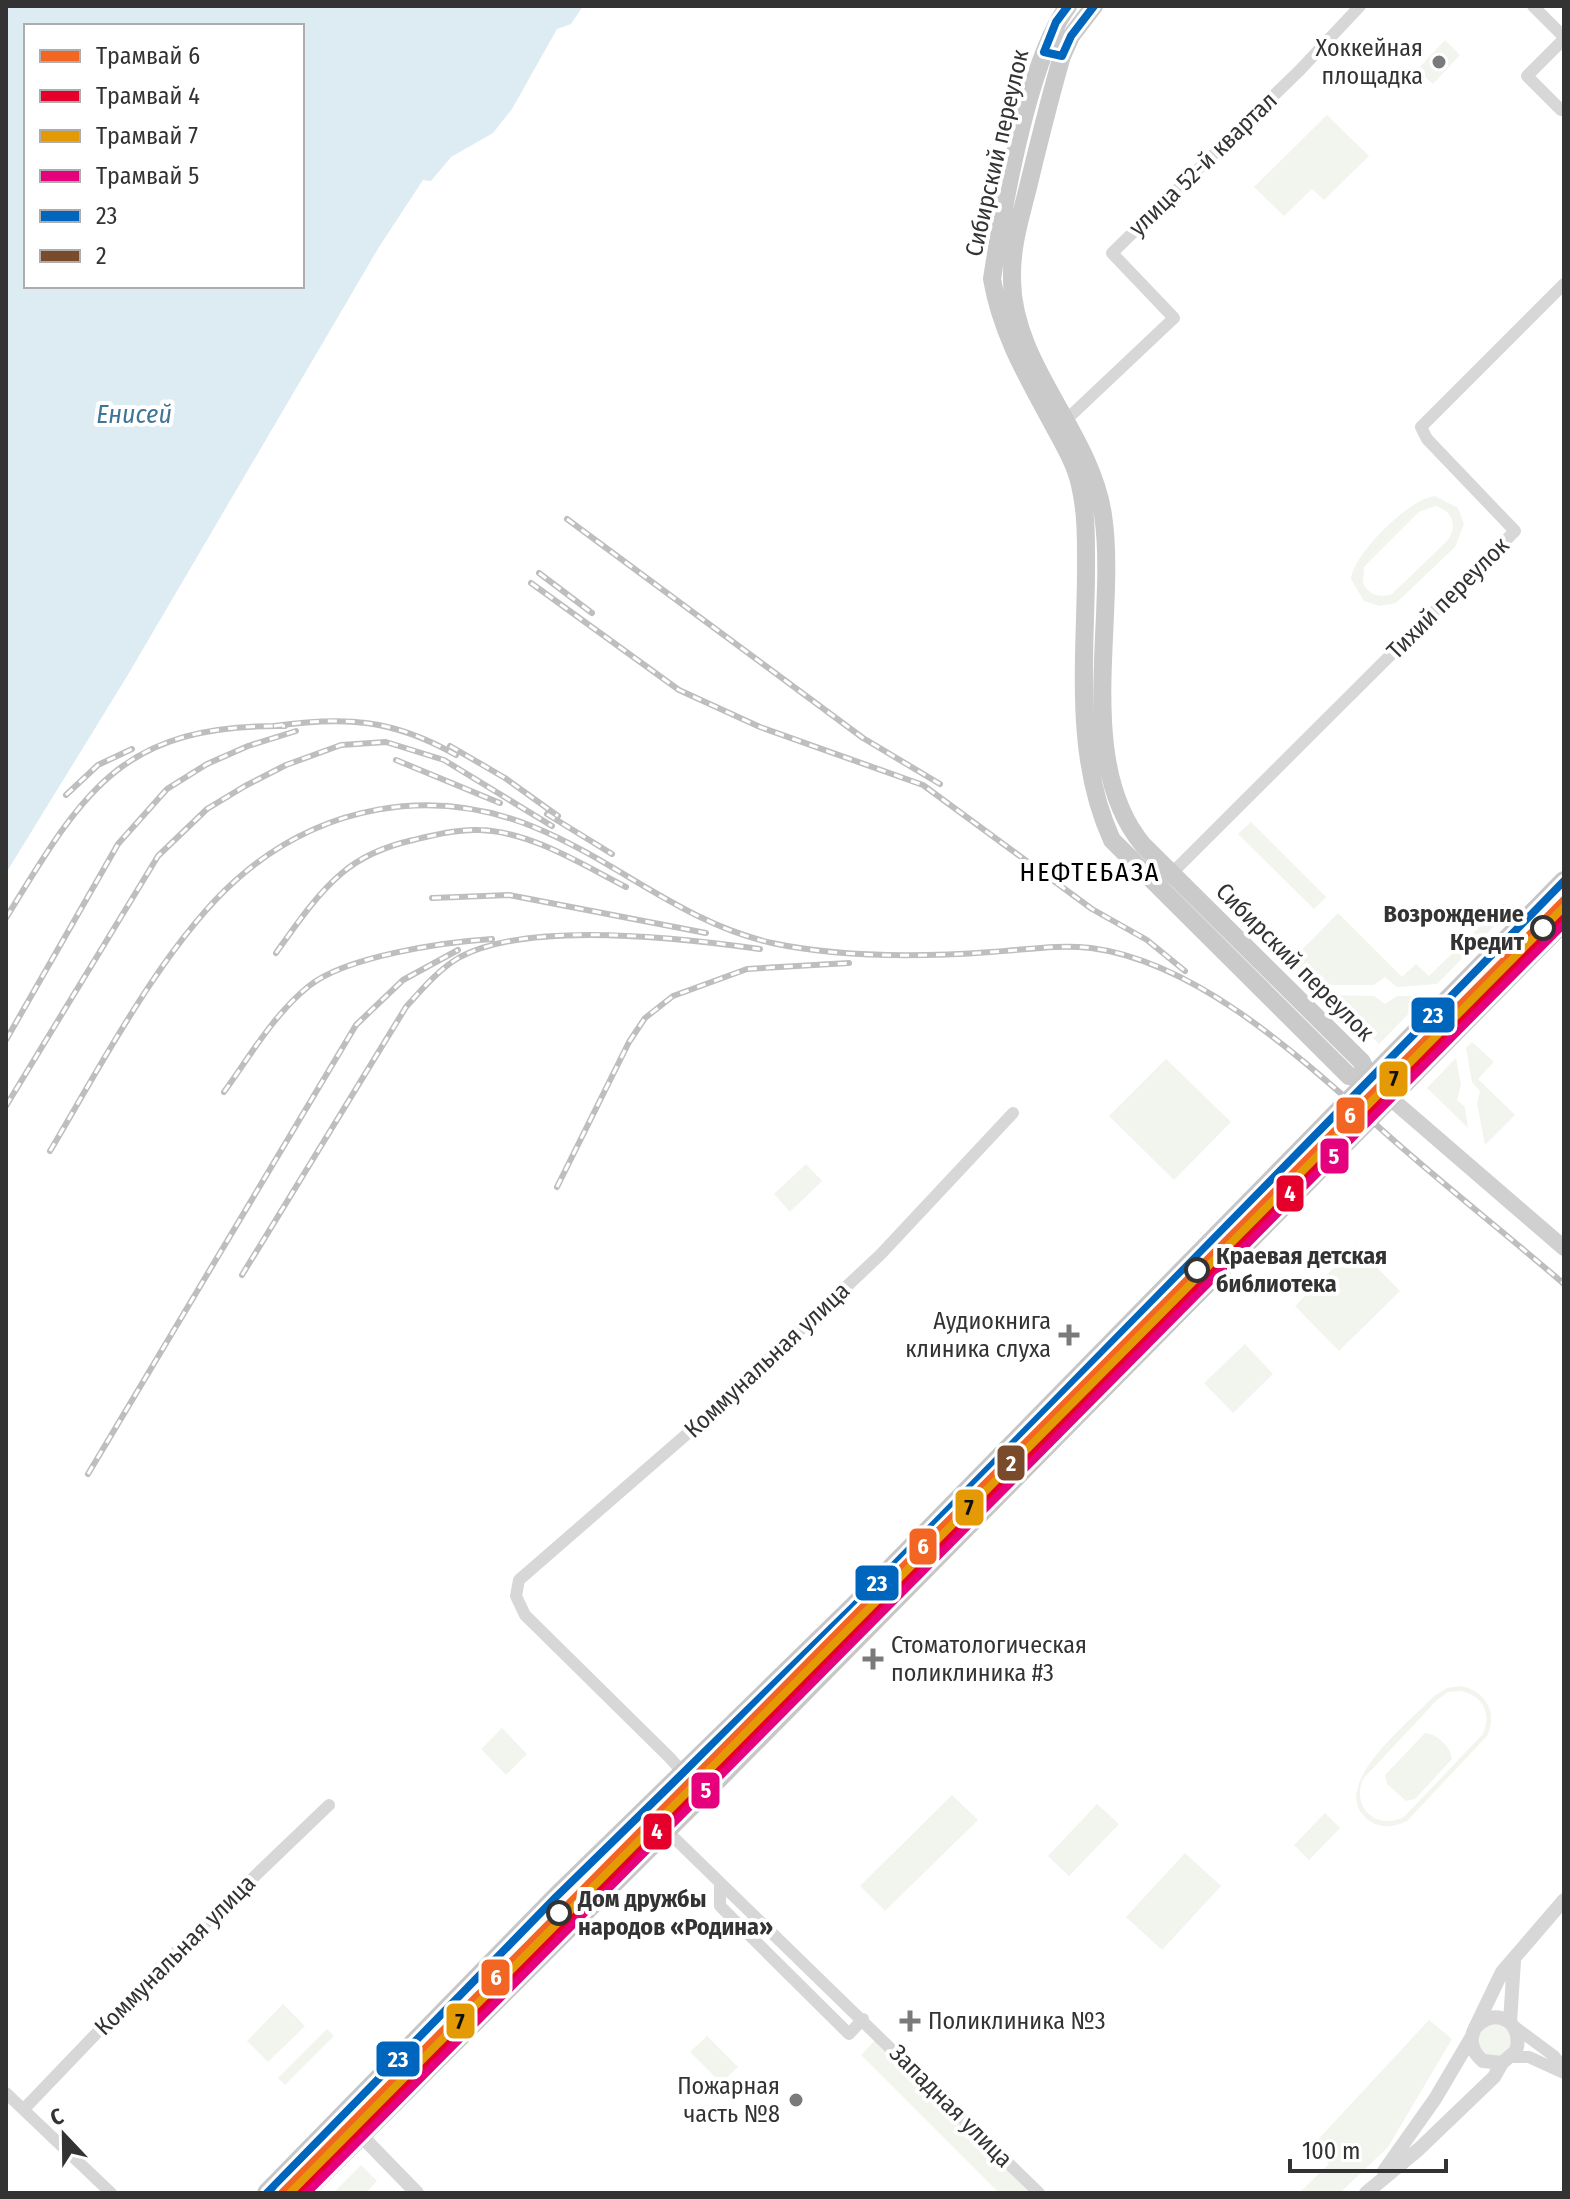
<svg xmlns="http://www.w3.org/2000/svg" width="1570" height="2199" viewBox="0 0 1570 2199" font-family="'Fira Sans Condensed',sans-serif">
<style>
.green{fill:#f1f5ed;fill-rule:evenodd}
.water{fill:#ddebf3;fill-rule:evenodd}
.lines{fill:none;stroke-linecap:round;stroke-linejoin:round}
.minor{stroke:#d7d7d7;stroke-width:12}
.tertiary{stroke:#d7d7d7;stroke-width:14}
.secondary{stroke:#d0d0d0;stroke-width:16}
.primary{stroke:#cacaca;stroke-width:18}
.trunk{stroke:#c7c7c7;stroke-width:20}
.rail-casing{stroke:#bebebe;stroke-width:6}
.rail{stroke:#fff;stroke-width:3;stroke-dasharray:9;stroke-linecap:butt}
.bus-1-casing{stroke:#fff;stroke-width:14}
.bus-2-casing{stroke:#fff;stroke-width:14}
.bus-1{stroke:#0065bd;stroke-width:8}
.bus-2{stroke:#7a4b2a;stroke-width:8}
.tram-1-casing{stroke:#fff;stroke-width:14}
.tram-2-casing{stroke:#fff;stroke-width:14}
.tram-3-casing{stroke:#fff;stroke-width:14}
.tram-4-casing{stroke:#fff;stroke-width:14}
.tram-1{stroke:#f26522;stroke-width:8}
.tram-2{stroke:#e4002b;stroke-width:8}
.tram-3{stroke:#e39a05;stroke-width:8}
.tram-4{stroke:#e5007d;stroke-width:8}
.poi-dot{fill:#7a7a7a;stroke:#fff;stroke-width:3}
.stop-dot{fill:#fff;stroke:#333;stroke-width:4}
.labels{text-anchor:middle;stroke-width:8;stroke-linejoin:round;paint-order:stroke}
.poi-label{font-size:24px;fill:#333;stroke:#fff;text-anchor:end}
.street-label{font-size:24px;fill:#333;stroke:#fff}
.stop-label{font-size:24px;font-weight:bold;fill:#333;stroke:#fff;text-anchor:start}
.water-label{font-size:26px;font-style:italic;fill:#3f7597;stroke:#fff}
.neighbourhood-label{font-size:26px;letter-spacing:2px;fill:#000;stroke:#fff}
.line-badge{stroke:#fff;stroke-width:3}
.badge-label{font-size:22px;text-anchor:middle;font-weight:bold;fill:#fff}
.pale-badge-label{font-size:22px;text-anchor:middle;font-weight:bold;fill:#111}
</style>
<rect width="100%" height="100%" fill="#fff"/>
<path class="green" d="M 1445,40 L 1460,55 L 1433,84 L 1417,70 Z
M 1327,115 L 1369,156 L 1324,200 L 1312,189 L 1284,216 L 1254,187 Z
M 1435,496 L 1458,508 L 1464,524 L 1455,547 L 1396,603 L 1380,606 L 1364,601 L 1351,579 C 1353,554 1410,498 1435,496 ZM 1435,506 C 1452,510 1458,525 1448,540 L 1392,594 C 1379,598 1369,595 1363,583 L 1364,567 L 1419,512 Z
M 1251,822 L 1326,897 L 1314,909 L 1238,834 Z
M 1504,903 L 1510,910 L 1437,984 L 1397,987 L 1385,977 L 1374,985 L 1313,985 L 1290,962 L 1338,913 L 1402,977 L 1416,964 L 1429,976 Z
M 1327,995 L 1374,996 L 1385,1004 L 1397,996 L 1426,996 L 1379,1044 Z
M 1472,1042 L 1494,1062 L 1478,1079 L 1515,1115 L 1485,1145 L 1477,1103 L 1480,1091 L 1472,1082 L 1466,1048 Z
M 1456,1058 L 1461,1085 L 1457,1100 L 1465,1107 L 1468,1128 L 1427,1088 Z
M 1166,1059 L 1231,1122 L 1174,1180 L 1109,1116 Z
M 806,1164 L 822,1181 L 790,1212 L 774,1194 Z
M 1356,1246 L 1400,1291 L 1339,1351 L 1295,1306 Z
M 1245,1344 L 1273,1374 L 1233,1413 L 1204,1383 Z
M 1461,1686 C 1486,1691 1498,1713 1487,1736 L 1407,1821 C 1393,1828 1378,1829 1366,1818 C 1328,1785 1411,1721 1434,1696 L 1447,1688 ZM 1461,1691 C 1483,1696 1492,1713 1483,1734 L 1404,1817 C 1376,1831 1351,1807 1363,1779 L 1437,1700 L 1448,1692 Z
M 502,1728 L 527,1754 L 506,1775 L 481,1749 Z
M 1425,1733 C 1436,1733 1452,1748 1452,1759 L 1415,1799 L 1406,1801 L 1387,1784 L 1385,1775 Z
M 952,1795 L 978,1820 L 885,1911 L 860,1886 Z
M 1097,1804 L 1119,1824 L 1069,1876 L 1048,1856 Z
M 1325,1813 L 1340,1828 L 1309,1860 L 1294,1845 Z
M 1185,1853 L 1221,1886 L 1162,1950 L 1126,1917 Z
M 283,2004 L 305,2026 L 268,2062 L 247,2041 Z
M 1429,2020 L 1452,2039 L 1388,2147 L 1340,2193 L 1299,2193 L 1329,2164 L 1312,2146 Z
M1478 2040a17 17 0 1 1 34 0a17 17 0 1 1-34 0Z
M 327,2029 L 334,2036 L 285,2085 L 278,2078 Z
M 707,2036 L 738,2067 L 721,2083 L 690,2052 Z
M 877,2038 L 1030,2193 L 999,2193 L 861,2055 Z
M 361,2165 L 377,2181 L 366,2193 L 333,2193 Z"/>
<path class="water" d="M 6,6 L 583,6 L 571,24 L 557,29 L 512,109 L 493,133 L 451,157 L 431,181 L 423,180 L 379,247 L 126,678 L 6,873 ZM 26,26 L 302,26 L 302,286 L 26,286 Z"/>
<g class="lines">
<path class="minor" d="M 1533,6 L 1564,37
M 1561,110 L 1527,76 L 1564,39
M 1066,420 L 1174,318 L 1112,253 L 1300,70 L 1360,6
M 1167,878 L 1515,531 L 1427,439 L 1421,427 L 1564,284
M 702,1794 L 670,1758 L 525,1615 L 516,1596 L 519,1580 L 695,1427 L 828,1304 L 881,1254 L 1013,1113
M 666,1830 L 1039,2193
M 720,1884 L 720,1906 L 849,2034 L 863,2019
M 1515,2027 L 1554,2056 L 1564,2069
M 1511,2057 L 1529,2057 L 1564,2073
M 6,2093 L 111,2193
M 24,2109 L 160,1967 L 329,1805"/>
<path class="tertiary" d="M 1510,2022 L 1514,1961
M 1475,2028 C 1494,2005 1525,2022 1516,2051 L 1502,2063 L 1483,2061 C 1472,2052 1468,2041 1475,2028 L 1502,1972 L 1564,1900
M 342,2116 L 417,2193
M 1384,2171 L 1435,2099 L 1471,2038
M 1366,2193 L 1419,2149 L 1494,2077 L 1502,2063"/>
<path class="secondary" d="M 1389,1097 L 1564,1248"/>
<path class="primary" d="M 1068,6 C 1027,63 1003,208 992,279 C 1001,331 1025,373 1050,419 C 1061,440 1075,462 1080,485 C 1087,515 1086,545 1086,576 C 1085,664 1074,758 1112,840 L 1349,1076 L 1370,1079
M 1094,6 L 1071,36 L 1062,56 C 1050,97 1040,138 1030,179 C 1022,213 1011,244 1012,280 C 1013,366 1091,432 1103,515 C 1118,615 1073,761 1143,845 L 1362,1062 L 1370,1079 L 1389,1097"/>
<path class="trunk" d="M 267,2193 L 556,1897 L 854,1606 L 1564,881
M 303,2193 L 719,1778 L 1564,921"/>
<defs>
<path id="rail" d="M 567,519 L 863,738 L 940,784
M 539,573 L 592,613
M 531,583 L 679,690 L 760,727 L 923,785 L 1092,909 L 1147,940 L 1185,971
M 274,726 C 345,716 393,719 456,755
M 450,746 L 505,778 L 558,816
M 396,760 L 500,803
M 66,795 L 98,765 L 132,749
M 547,814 L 612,854
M 432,898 L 509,895 L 706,933
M 6,918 C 84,791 120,724 285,726
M 276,953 C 296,925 316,895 342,873 C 363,855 387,846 413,840 C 434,835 458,829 479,830 C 530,831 583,865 626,887
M 6,1040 L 118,844 L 167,789 L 207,764 L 248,746 L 296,731
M 224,1092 C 250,1056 274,1014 309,986 C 346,956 445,942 492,939
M 6,1106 L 158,856 L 207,809 L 245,786 L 286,765 L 341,745 L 386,742 L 444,760 L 552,826
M 50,1151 C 100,1067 164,944 236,880 C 320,805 431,785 534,827 C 619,862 681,922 772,943 C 842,958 920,957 991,952 C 1025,950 1057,944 1091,948 C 1199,962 1303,1060 1382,1130 C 1441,1183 1504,1232 1564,1284
M 557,1187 L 629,1042 L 645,1018 L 673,996 L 747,969 L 849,963
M 242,1275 L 406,1007 C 422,989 439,969 460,957 C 530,920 682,938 760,949
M 88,1474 L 356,1025 L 403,980 L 458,950"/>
</defs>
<use href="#rail" class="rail-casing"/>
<use href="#rail" class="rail"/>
<defs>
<path id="bus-1" d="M 1068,6 L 1056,22 L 1044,52 L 1062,56 L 1071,36 L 1094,6
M 267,2193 L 556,1897 L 854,1606 L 1564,881"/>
<path id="bus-2" d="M 284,2193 L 564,1905 L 863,1614 L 1564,898"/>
</defs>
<use href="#bus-1" class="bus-1-casing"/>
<use href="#bus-2" class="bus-2-casing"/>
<use href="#bus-1" class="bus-1"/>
<use href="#bus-2" class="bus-2"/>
<defs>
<path id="tram-1" d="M 282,2193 L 1564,900"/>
<path id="tram-2" d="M 299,2193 L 1564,917"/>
<path id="tram-3" d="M 290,2193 L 1564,907"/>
<path id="tram-4" d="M 307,2193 L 1564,924"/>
</defs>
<use href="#tram-1" class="tram-1-casing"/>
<use href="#tram-2" class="tram-2-casing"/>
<use href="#tram-3" class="tram-3-casing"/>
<use href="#tram-4" class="tram-4-casing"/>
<use href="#tram-1" class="tram-1"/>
<use href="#tram-2" class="tram-2"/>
<use href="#tram-3" class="tram-3"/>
<use href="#tram-4" class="tram-4"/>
</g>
<g class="poi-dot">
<circle cx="1439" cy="62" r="8"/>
<path d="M1065 1323h8v8h8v8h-8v8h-8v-8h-8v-8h8z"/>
<path d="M869 1647h8v8h8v8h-8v8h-8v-8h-8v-8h8z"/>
<path d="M906 2009h8v8h8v8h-8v8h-8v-8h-8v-8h8z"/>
<circle cx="796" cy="2100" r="8"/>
</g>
<g class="stop-dot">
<circle cx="1543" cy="928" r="11"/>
<circle cx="1197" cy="1270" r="11"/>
<circle cx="559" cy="1913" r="11"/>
</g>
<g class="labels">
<g class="poi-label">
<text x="1423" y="56">Хоккейная<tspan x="1423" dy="28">площадка</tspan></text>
<text x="1051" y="1329">Аудиокнига<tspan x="1051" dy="28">клиника слуха</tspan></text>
<text x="891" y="1653" text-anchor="start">Стоматологическая<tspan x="891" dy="28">поликлиника #3</tspan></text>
<text x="928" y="2029" text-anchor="start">Поликлиника №3</text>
<text x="780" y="2094">Пожарная<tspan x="780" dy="28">часть №8</tspan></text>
</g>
<g class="street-label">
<text transform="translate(997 153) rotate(-77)" y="8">Сибирский переулок</text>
<text transform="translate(1203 164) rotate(-44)" y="8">улица 52-й квартал</text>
<text transform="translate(1448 598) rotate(-45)" y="8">Тихий переулок</text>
<text transform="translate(1295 962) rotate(45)" y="8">Сибирский переулок</text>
<text transform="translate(767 1360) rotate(-43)" y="8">Коммунальная улица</text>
<text transform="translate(175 1955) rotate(-45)" y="8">Коммунальная улица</text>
<text transform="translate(951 2106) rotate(45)" y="8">Западная улица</text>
</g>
<g class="stop-label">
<text x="1524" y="922" text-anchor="end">Возрождение<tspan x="1524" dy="28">Кредит</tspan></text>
<text x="1216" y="1264">Краевая детская<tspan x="1216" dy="28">библиотека</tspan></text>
<text x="578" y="1907">Дом дружбы<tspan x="578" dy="28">народов «Родина»</tspan></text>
</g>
<g class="water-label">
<text x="134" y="423">Енисей</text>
</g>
<g class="neighbourhood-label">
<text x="1090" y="881">НЕФТЕБАЗА</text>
</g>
</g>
<g class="line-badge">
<rect x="1410" y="996" width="46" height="38" rx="8" fill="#0065bd"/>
<rect x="1378" y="1060" width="31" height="38" rx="8" fill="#e39a05"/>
<rect x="1335" y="1096" width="31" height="39" rx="8" fill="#f26522"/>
<rect x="1319" y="1137" width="31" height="38" rx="8" fill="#e5007d"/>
<rect x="1275" y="1174" width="30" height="39" rx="8" fill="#e4002b"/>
<rect x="996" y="1444" width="30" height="38" rx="8" fill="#7a4b2a"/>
<rect x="954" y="1488" width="31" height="39" rx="8" fill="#e39a05"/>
<rect x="908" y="1527" width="30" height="39" rx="8" fill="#f26522"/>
<rect x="854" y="1564" width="46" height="38" rx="8" fill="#0065bd"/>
<rect x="690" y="1771" width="31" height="39" rx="8" fill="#e5007d"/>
<rect x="642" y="1812" width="31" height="39" rx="8" fill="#e4002b"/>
<rect x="480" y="1958" width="31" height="39" rx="8" fill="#f26522"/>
<rect x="445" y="2002" width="31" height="38" rx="8" fill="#e39a05"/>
<rect x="375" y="2040" width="46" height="38" rx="8" fill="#0065bd"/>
</g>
<g class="badge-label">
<text x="1433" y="1023">23</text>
<text x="1350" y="1123">6</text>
<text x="1334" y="1164">5</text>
<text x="1290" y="1201">4</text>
<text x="1011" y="1471">2</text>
<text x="923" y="1554">6</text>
<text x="877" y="1591">23</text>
<text x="706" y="1798">5</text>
<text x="657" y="1839">4</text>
<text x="496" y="1985">6</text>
<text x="398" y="2067">23</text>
</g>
<g class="pale-badge-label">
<text x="1394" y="1086">7</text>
<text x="969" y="1515">7</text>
<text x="460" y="2029">7</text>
</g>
<rect width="1570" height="2199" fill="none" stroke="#333333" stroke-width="16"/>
<rect x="24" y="24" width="280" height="264" fill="#ffffff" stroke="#adadad" stroke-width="2"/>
<rect x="40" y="50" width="40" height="12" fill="#f26522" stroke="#adadad" stroke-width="2"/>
<text x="96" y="64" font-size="24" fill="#333333">Трамвай 6</text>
<rect x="40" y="90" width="40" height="12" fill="#e4002b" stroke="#adadad" stroke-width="2"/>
<text x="96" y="104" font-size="24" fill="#333333">Трамвай 4</text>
<rect x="40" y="130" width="40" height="12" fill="#e39a05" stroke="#adadad" stroke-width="2"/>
<text x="96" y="144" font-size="24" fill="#333333">Трамвай 7</text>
<rect x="40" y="170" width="40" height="12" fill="#e5007d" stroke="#adadad" stroke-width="2"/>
<text x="96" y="184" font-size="24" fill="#333333">Трамвай 5</text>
<rect x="40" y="210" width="40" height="12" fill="#0065bd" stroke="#adadad" stroke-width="2"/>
<text x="96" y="224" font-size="24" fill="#333333">23</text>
<rect x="40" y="250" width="40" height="12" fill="#7a4b2a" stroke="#adadad" stroke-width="2"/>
<text x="96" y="264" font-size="24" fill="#333333">2</text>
<g transform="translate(64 2135) rotate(338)" stroke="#ffffff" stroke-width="6" paint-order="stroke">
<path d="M0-6L14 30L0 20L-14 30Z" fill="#333333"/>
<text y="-12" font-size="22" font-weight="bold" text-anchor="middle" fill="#333333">С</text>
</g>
<path d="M1290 2159v12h156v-12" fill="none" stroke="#333333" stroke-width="4"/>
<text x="1302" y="2159" font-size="24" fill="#333333" stroke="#ffffff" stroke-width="6" paint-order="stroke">100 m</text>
</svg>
